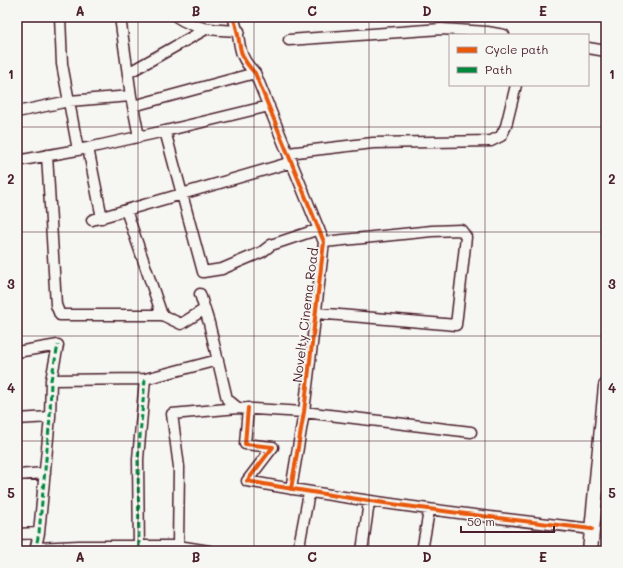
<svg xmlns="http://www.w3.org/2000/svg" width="623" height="568" viewBox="0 0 623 568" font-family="Mali,sans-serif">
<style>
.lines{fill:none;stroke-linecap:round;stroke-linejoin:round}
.street-casing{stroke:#4a1f2b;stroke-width:13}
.secondary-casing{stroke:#4a1f2b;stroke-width:17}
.street{stroke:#f6f6f2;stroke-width:10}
.secondary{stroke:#f6f6f2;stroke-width:14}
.quiet{stroke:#00873e;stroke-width:3;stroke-dasharray:6 3;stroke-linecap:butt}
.cycleway-casing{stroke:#f6f6f2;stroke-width:6}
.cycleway{stroke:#e8590c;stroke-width:4}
.grid{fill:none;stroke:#4a1f2b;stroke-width:1;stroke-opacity:0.55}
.labels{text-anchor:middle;stroke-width:3.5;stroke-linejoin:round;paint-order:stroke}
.street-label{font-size:13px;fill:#4a1f2b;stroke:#f6f6f2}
.neatline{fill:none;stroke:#4a1f2b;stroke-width:1.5}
.grid-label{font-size:13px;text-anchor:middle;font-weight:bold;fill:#4a1f2b}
</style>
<rect width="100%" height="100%" fill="#f6f6f2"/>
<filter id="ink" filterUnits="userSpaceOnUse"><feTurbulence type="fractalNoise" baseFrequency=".025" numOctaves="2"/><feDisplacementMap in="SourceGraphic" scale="8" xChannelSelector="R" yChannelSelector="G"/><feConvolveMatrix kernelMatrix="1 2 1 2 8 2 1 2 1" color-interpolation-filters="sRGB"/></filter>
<g filter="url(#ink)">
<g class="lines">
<defs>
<path id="street" d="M 60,17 L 62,64 L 78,150
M 120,17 L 131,96
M 177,17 C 196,30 217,30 239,31
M 233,17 C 243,42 234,52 255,73 L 324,242 L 304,412 L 291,489
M 289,40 L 441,29 L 487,32 L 504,35
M 588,48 L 606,51
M 128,73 L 206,29
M 133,106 L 255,73
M 17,112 L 69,101 L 131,96 L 139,137
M 165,131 L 269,106
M 88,148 L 102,218
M 288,153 L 373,143 L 491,141 L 501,136 L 506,126 L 516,85
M 47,155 L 56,305 L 60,315 L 162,315 L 181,324 L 205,309
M 17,161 L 88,148 L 165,131 L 203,272 L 222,269 L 262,252 L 271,245 L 319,229
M 126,210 L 162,315
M 92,220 L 292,162
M 200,294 L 209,323 L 227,399 L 238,408 L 304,412 L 471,432
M 316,313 L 456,325 L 466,237 L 461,230 L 432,231 L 324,242
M 17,352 L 58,345 L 51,380 L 50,417 L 39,533 L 35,551
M 51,380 L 145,379 L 218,360
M 248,408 L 245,444 L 273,447 L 247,481 C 362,502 476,516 592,529
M 17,419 L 50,417
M 17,475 L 45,473
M 17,534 L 39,533
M 178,546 L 179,467 L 172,414 L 238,408
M 36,548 L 79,546 L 178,546 L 209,551
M 139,551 L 138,459 L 145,379
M 298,551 L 309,493
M 362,551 L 369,502
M 422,551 L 429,511"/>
<path id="secondary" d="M 590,551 L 606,386"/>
</defs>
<use href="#street" class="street-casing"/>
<use href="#secondary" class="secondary-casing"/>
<use href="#street" class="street"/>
<use href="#secondary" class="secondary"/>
<path class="quiet" d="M 139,547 L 138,459 L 145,379
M 35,551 L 39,533 L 50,417 L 51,380 L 58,345
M 79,551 L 79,546"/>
<defs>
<path id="cycleway" d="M 233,17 C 243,42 234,52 255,73 L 324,242 L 304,412 L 291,489
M 248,408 L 245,444 L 273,447 L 247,481 C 362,502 476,516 592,529"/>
</defs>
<use href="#cycleway" class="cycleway-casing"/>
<use href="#cycleway" class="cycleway"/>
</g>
</g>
<path class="grid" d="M 138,17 L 138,551M 254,17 L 254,551M 369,17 L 369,551M 485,17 L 485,35M 485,85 L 485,551M 17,127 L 606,127M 17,232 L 606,232M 17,336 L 606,336M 17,441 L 606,441"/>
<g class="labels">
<g class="street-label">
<text transform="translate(305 315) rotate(-83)" y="5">Novelty Cinema Road</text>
</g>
</g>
<rect width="623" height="568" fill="none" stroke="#f6f6f2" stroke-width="44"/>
<rect x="449" y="34" width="140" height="52" fill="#f6f6f2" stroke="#b1a0a2"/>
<rect x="457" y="47" width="20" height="6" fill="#e8590c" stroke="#b1a0a2"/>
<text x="485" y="54" font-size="12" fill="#4a1f2b">Cycle path</text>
<rect x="457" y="67" width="20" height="6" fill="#00873e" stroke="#b1a0a2"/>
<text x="485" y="74" font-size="12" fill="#4a1f2b">Path</text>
<path d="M461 526v6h93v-6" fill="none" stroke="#4a1f2b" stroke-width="2"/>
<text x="467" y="526" font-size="12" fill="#4a1f2b" stroke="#f6f6f2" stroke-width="3" paint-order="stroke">50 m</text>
<rect x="22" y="22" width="579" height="524" class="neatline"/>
<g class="grid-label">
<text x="80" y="16">A</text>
<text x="196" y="16">B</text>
<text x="312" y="16">C</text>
<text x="427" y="16">D</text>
<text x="543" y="16">E</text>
<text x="11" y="79">1</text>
<text x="612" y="79">1</text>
<text x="11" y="184">2</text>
<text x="612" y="184">2</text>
<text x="11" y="289">3</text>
<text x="612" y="289">3</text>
<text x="11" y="393">4</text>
<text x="612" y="393">4</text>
<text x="11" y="498">5</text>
<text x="612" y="498">5</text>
<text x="80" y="562">A</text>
<text x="196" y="562">B</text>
<text x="312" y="562">C</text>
<text x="427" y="562">D</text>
<text x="543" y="562">E</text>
</g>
</svg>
